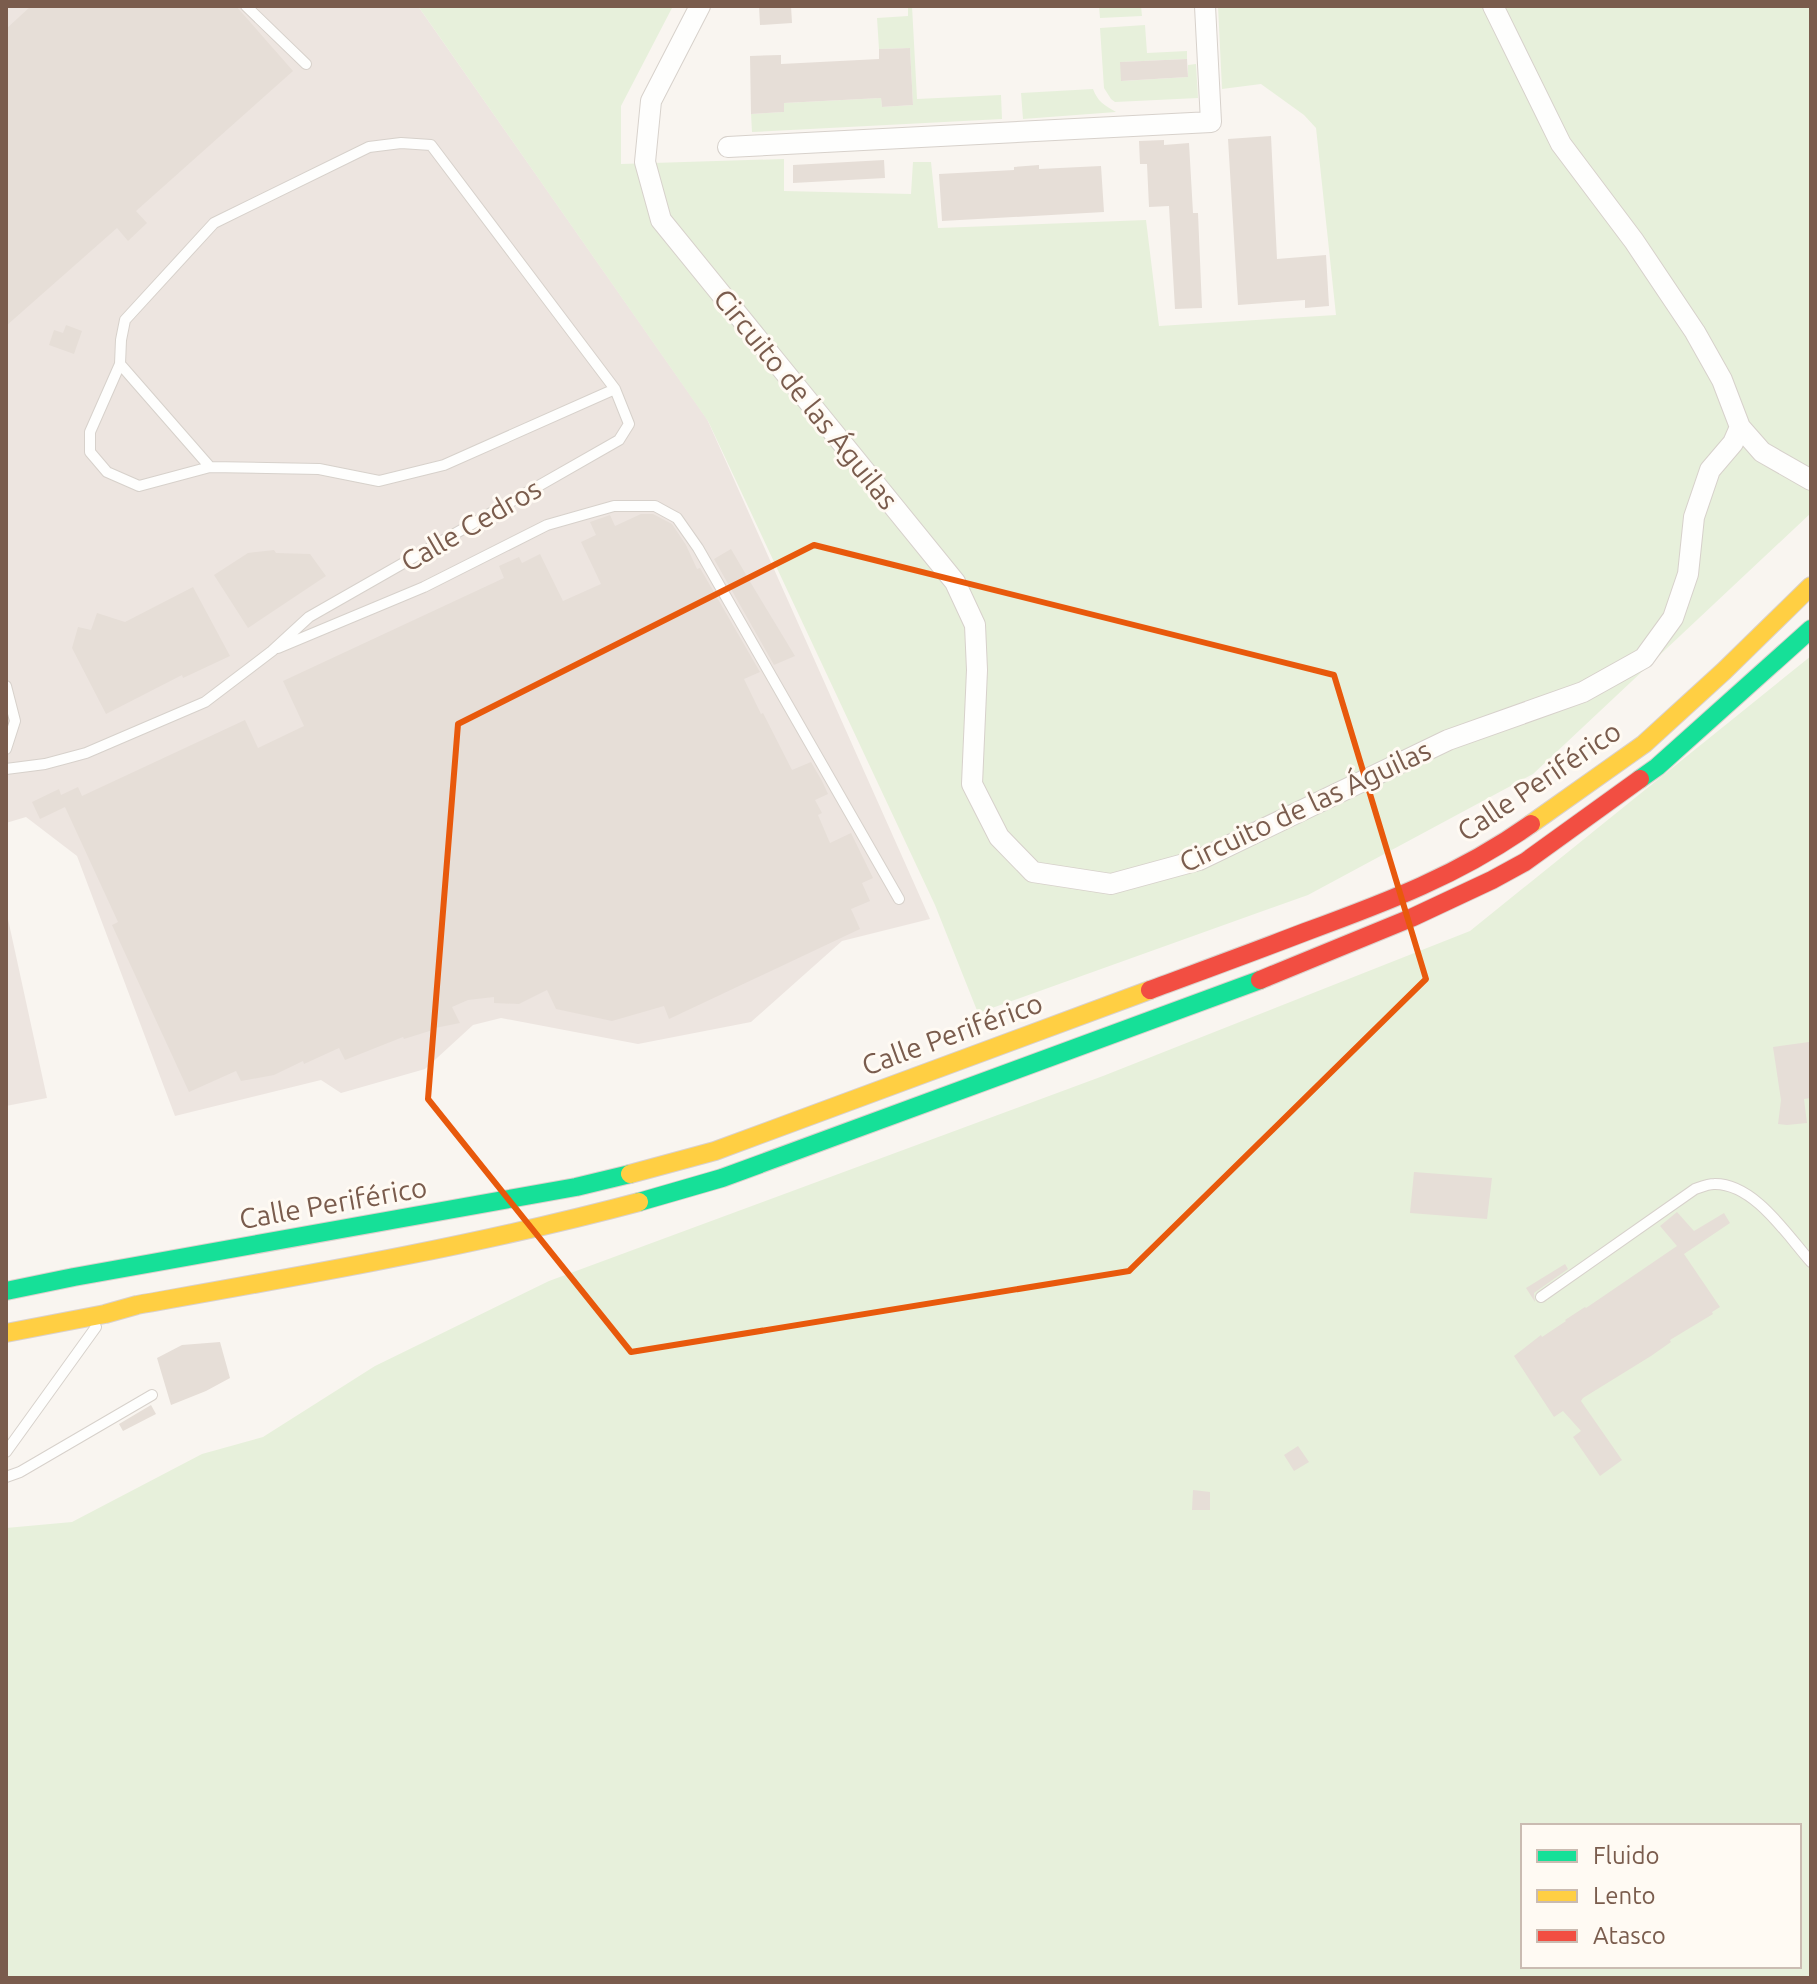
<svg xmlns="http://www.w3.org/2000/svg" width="1817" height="1984" viewBox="0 0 1817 1984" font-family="Ubuntu,sans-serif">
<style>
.industrial{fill:#ede5e0}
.green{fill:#e7f0db;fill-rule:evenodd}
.building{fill:#e6ded7}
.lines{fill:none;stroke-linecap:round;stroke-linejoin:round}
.lane-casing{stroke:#d7d1cb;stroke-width:12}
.street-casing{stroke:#d7d1cb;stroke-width:22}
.fast-casing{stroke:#dad1cc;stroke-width:20}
.slow-casing{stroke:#dad1cc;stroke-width:20}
.jam-casing{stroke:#dad1cc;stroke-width:20}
.lane{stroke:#fefefd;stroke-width:10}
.street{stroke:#fefefd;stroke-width:20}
.fast{stroke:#16e098;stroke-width:18}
.slow{stroke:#ffcf43;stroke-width:18}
.jam{stroke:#f24e42;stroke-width:18}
.marked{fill:none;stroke:#e8590c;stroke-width:6;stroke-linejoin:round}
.labels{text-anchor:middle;stroke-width:6;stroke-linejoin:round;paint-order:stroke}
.street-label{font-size:28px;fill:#7a5c4d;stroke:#fffaf3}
</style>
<rect width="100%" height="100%" fill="#f9f5f0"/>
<path class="industrial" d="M 6,6 L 418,6 L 707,419 L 930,919 L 842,941 L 751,1022 L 638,1044 L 501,1018 L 473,1025 L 425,1069 L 341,1093 L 321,1080 L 175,1116 L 77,856 L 26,817 L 6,823 Z
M 6,910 L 47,1098 L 6,1106 Z"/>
<path class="green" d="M 418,6 L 673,6 L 621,106 L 621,164 L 784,159 L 784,191 L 911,194 L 913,162 L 931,162 L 938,228 L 1146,220 L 1159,326 L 1336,315 L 1316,128 L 1304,115 L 1261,84 L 1222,89 L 1218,6 L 1811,6 L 1811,513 L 1533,774 L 1308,895 L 978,1013 L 935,905 L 708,421 Z
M 908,6 L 912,6 L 917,99 L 1001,95 L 1002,119 L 752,132 L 751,114 L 783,112 L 784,103 L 881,98 L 882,107 L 913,105 L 910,48 L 879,49 L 877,18 L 908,16 Z
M 1099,6 L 1141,6 L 1142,16 L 1100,18 Z
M 1145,25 L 1147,53 L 1187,51 L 1187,59 L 1121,62 L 1122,81 L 1188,77 L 1188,65 L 1196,64 L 1198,98 L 1115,102 L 1111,99 L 1104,88 L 1100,28 Z
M 1093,89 C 1098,102 1104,105 1116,112 L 1023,119 L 1021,93 Z
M 1811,656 L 1811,1978 L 6,1978 L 6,1528 L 72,1522 L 202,1454 L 263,1437 L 375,1366 L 549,1281 L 1103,1076 L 1470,931 ZM 1523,1826 L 1799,1826 L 1799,1966 L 1523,1966 Z"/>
<path class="building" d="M 31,6 L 236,6 L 293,71 L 136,211 L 147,223 L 128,241 L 117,228 L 6,326 L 6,29 Z
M 759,6 L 791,6 L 792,23 L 760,25 Z
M 910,48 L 913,105 L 882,107 L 881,98 L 784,103 L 784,112 L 751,114 L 750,56 L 781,55 L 781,64 L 879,59 L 879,49 Z
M 1187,59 L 1188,77 L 1121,81 L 1120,62 Z
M 1271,136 L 1277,259 L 1326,255 L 1329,306 L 1305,308 L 1305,300 L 1238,305 L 1228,139 Z
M 1164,140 L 1164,145 L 1189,143 L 1193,213 L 1198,213 L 1202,308 L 1175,309 L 1169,206 L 1149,207 L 1147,164 L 1140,164 L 1139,141 Z
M 884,160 L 885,178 L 793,183 L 793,165 Z
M 1039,165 L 1039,169 L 1101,166 L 1104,212 L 942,221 L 939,174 L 1014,170 L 1014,167 Z
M 66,325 L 82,331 L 74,354 L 49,345 L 54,330 L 63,333 Z
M 641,514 L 653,514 L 672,524 L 686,545 L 697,569 L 700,568 L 760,672 L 744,679 L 761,714 L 763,713 L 792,770 L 811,762 L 822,781 L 828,794 L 815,800 L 822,813 L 818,815 L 830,843 L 851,833 L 873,878 L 862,883 L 870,901 L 851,909 L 860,929 L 669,1019 L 664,1006 L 612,1021 L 556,1009 L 547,990 L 519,1004 L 494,1003 L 494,997 L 468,1000 L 452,1007 L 460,1023 L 435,1028 L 436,1029 L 404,1039 L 403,1037 L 345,1060 L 339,1048 L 304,1064 L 303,1061 L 274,1075 L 241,1081 L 236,1071 L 189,1092 L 112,925 L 118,922 L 65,807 L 40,819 L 32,802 L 59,789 L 61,795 L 78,787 L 82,796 L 245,720 L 258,748 L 304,726 L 283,681 L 504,578 L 499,566 L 519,557 L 522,563 L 540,554 L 563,601 L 601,584 L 581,542 L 596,535 L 590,522 L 610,515 L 615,526 Z
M 731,549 L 755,590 L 795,656 L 774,665 L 714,559 Z
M 274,550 L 276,553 L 310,554 L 326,576 L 248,628 L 214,575 L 248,553 Z
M 193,587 L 230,656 L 183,678 L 182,675 L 106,714 L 72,648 L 78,627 L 91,630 L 97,613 L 125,622 Z
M 1809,1042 L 1811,1056 L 1811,1098 L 1804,1099 L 1807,1123 L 1787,1125 L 1778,1124 L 1781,1100 L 1773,1047 Z
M 1414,1172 L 1492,1178 L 1487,1219 L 1410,1213 Z
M 1677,1212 L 1694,1231 L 1724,1213 L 1730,1223 L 1684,1254 L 1720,1307 L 1712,1312 L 1713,1314 L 1670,1340 L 1671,1342 L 1651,1356 L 1583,1398 L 1581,1401 L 1622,1460 L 1600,1476 L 1573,1437 L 1581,1431 L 1563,1411 L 1554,1417 L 1514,1356 L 1541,1335 L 1542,1337 L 1566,1321 L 1565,1320 L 1585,1307 L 1586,1308 L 1677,1246 L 1660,1226 Z
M 1565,1264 L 1568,1269 L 1534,1293 L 1535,1302 L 1526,1288 Z
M 220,1342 L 230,1378 L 206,1391 L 171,1405 L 157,1358 L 182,1345 Z
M 151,1405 L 156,1414 L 123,1431 L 119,1424 Z
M 1298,1446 L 1309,1462 L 1294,1471 L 1284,1455 Z
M 1193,1490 L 1210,1492 L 1210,1510 L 1192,1510 Z"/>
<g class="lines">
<defs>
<path id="lane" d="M 246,6 L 306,64
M 120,364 L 210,467
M 278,648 L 424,587 L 547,525 L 614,506 L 655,506 L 677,518 L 698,548 L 899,899
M 6,686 L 15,721 L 6,749
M 6,769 L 45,764 L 86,753 L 205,702 L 272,651 L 309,617 L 619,440 L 629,424 L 615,389 L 431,145 L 401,143 L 369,147 L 214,223 L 125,320 L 121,340 L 120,364 L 90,432 L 90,452 L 107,472 L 139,486 L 210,467 L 319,469 L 379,481 L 444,465 L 615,389
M 1541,1297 L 1695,1189 C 1701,1187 1708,1184 1714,1184 C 1754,1183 1787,1235 1811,1262
M 6,1452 L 96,1327
M 6,1477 L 20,1472 L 152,1395"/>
<path id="street" d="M 700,6 L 651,101 L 645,162 L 661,220 L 955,582 L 975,625 L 977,670 L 972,784 L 999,837 L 1033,872 L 1111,884 L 1199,860 L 1448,740 L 1583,692 L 1644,658 L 1673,618 L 1688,574 L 1694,517 L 1710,470 L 1733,443 L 1740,427
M 1493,6 L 1561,144 L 1634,241 L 1695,332 L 1722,380 L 1740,427 L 1762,452 L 1811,480
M 728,147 L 1211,122 L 1205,6"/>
<path id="fast" d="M 1640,779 L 1657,767 L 1811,629
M 639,1202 L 722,1178 L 1260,980
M 6,1291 L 74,1277 L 576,1187 L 630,1174"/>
<path id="slow" d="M 1531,824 L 1644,744 L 1724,671 L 1811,586
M 630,1174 L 715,1151 L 1150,990
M 6,1333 L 105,1314 L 137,1305 C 305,1275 474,1246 639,1202"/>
<path id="jam" d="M 1260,980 L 1411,918 L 1492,880 L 1525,862 L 1640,779
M 1150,990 C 1201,971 1253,952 1305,932 C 1387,902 1459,875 1531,824"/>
</defs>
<use href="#lane" class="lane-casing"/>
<use href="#street" class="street-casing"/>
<use href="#fast" class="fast-casing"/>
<use href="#slow" class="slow-casing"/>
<use href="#jam" class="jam-casing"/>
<use href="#lane" class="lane"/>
<use href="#street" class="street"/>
<use href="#fast" class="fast"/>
<use href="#slow" class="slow"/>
<use href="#jam" class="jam"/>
</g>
<path class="marked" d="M 814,545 L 1334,675 L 1426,979 L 1129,1271 L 631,1352 L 428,1099 L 458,724 Z"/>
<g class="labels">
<g class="street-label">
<text transform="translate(806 399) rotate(51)" y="10">Circuito de las Águilas</text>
<text transform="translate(471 525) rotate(-30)" y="10">Calle Cedros</text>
<text transform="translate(1539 781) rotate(-34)" y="10">Calle Periférico</text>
<text transform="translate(1305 806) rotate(-25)" y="10">Circuito de las Águilas</text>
<text transform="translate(952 1034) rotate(-20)" y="10">Calle Periférico</text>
<text transform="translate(333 1203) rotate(-10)" y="10">Calle Periférico</text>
</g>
</g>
<rect width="1817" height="1984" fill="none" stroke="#7a5c4d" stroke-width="16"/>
<rect x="1521" y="1824" width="280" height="144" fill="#fffaf3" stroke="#cabbb1" stroke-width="2"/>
<rect x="1537" y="1850" width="40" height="12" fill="#16e098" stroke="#cabbb1" stroke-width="2"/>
<text x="1593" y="1864" font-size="24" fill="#7a5c4d">Fluido</text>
<rect x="1537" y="1890" width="40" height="12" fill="#ffcf43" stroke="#cabbb1" stroke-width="2"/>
<text x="1593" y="1904" font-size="24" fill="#7a5c4d">Lento</text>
<rect x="1537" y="1930" width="40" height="12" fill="#f24e42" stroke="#cabbb1" stroke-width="2"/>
<text x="1593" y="1944" font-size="24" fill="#7a5c4d">Atasco</text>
</svg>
